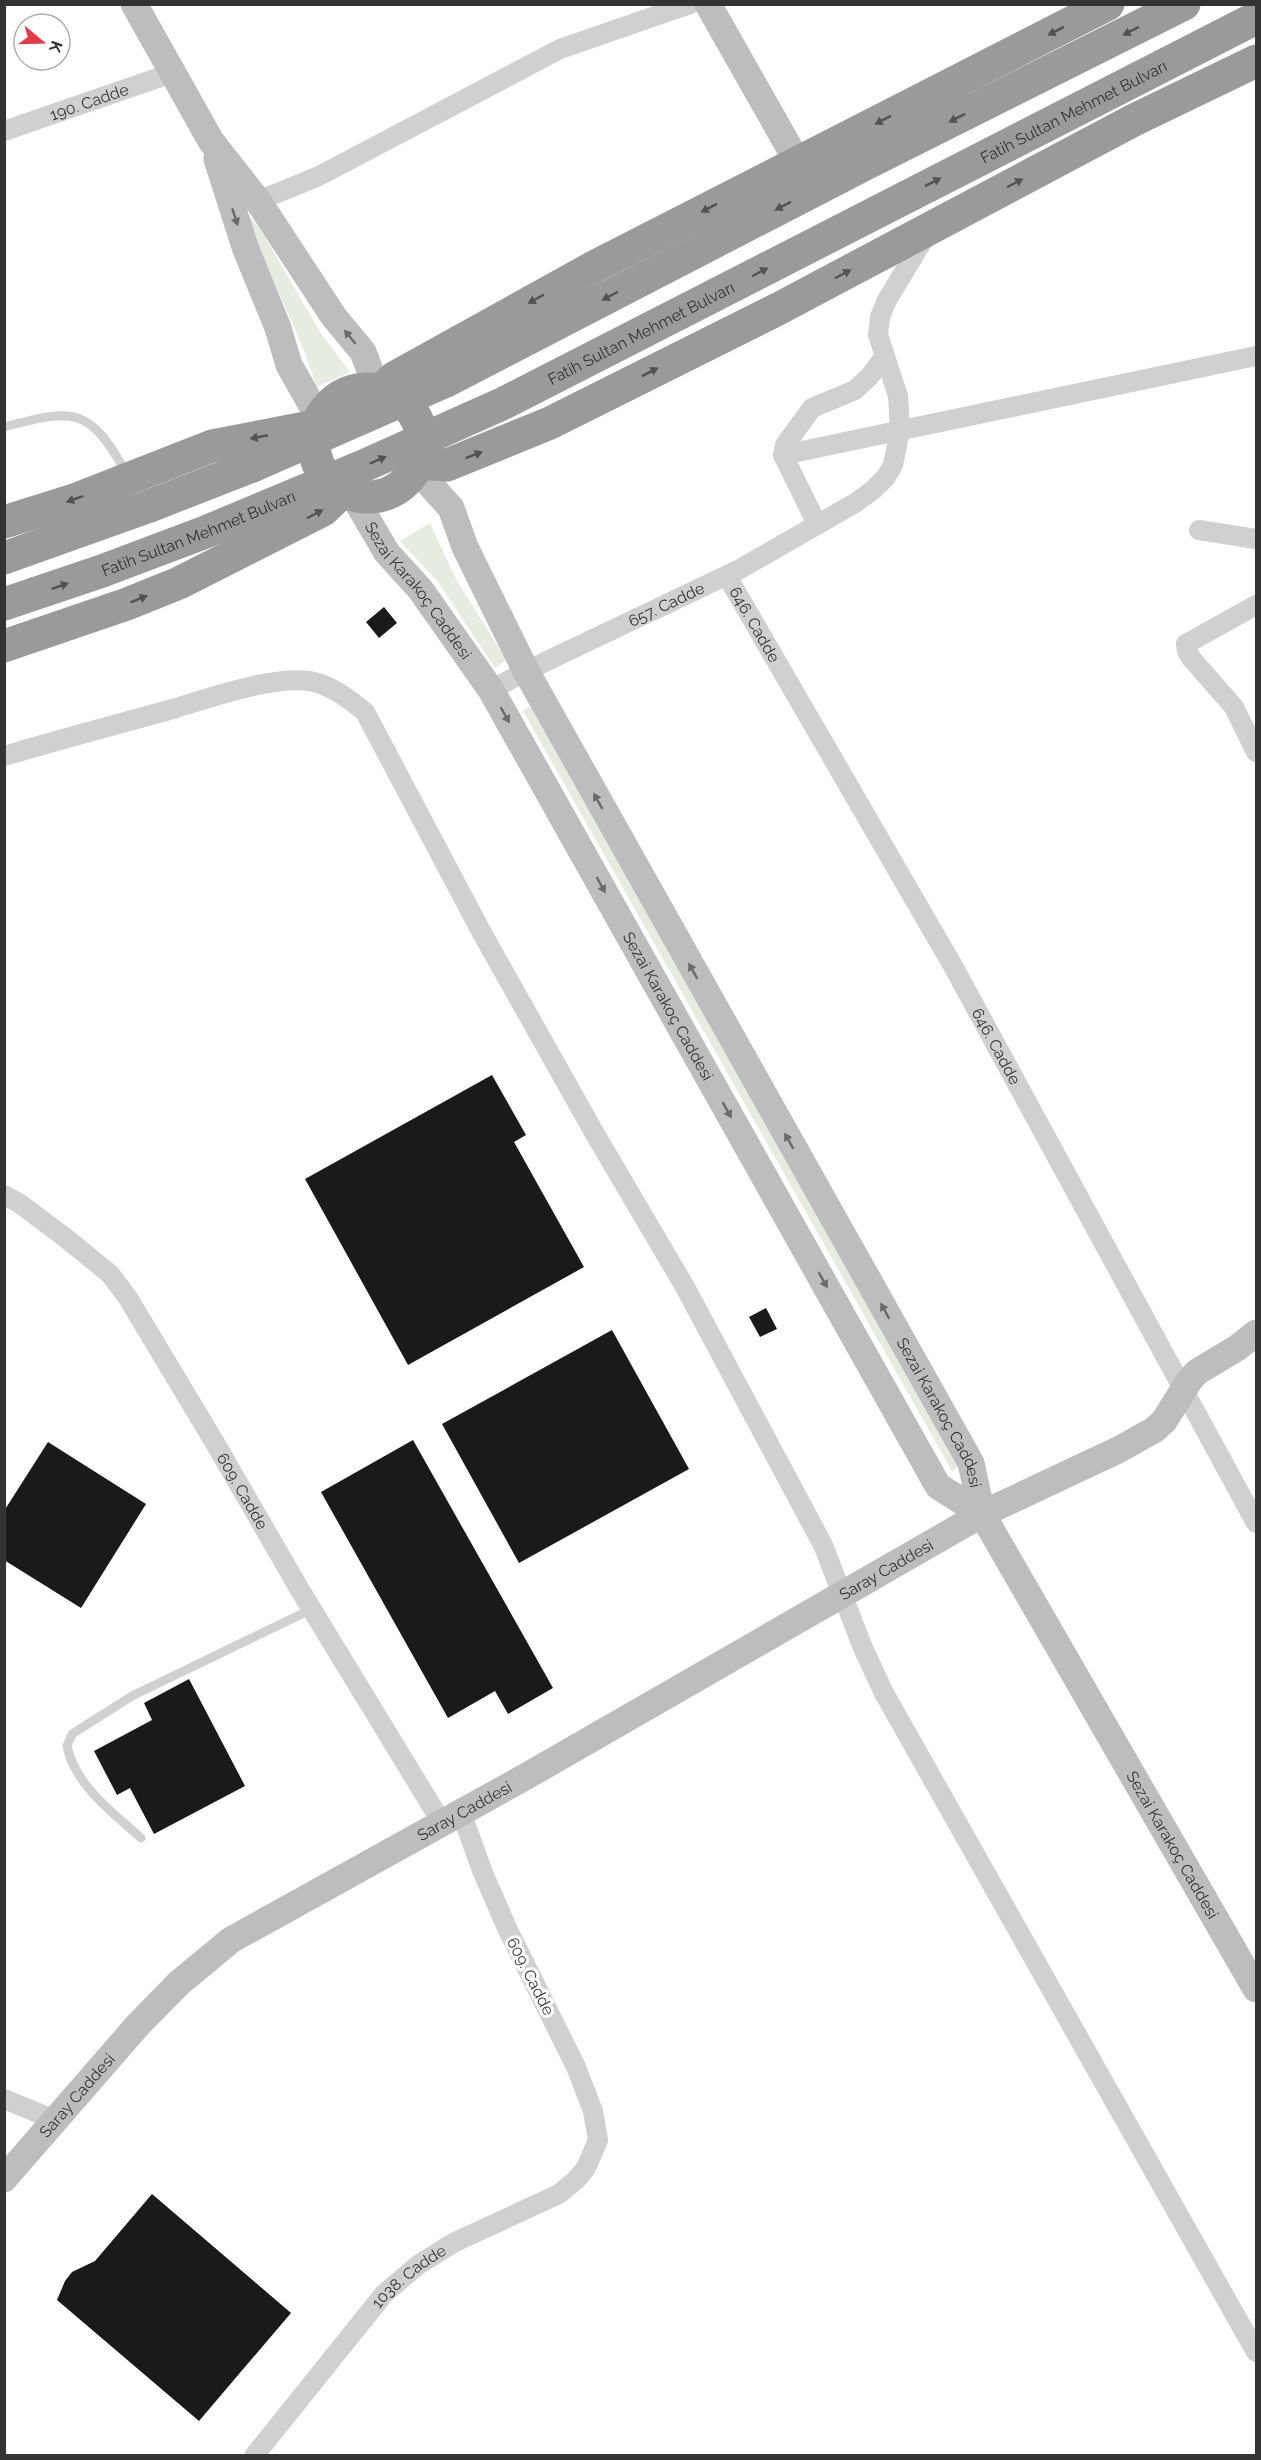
<svg xmlns="http://www.w3.org/2000/svg" width="1261" height="2460" viewBox="0 0 1261 2460" font-family="Raleway,sans-serif">
<style>
.green{fill:#e6ecdf}
.building{fill:#1a1a1a}
.lines{fill:none;stroke-linecap:round;stroke-linejoin:round}
.lane{stroke:#d0d0d0;stroke-width:9}
.street{stroke:#d0d0d0;stroke-width:20}
.secondary{stroke:#bdbdbd;stroke-width:27}
.highway{stroke:#9a9a9a;stroke-width:33}
.highway-bridge{stroke:#9a9a9a;stroke-width:33}
.oneway{fill:#525252}
.oneway2{fill:#6a6a6a}
.labels{text-anchor:middle;stroke-width:6;stroke-linejoin:round;paint-order:stroke}
.street-label{font-size:16px;fill:#333;stroke:#fff}
</style>
<rect width="100%" height="100%" fill="#fff"/>
<path class="green" d="M 242,208 L 261,230 L 320,332 L 350,372 L 317,387 C 297,325 265,268 242,208 Z
M 430,523 L 456,579 L 506,660 L 495,668 L 438,582 L 400,541 Z
M 530,706 L 959,1466 L 952,1471 L 523,711 Z"/>
<path class="building" d="M 384,607 L 397,623 L 379,638 L 366,622 Z
M 492,1075 L 526,1135 L 514,1142 L 584,1267 L 408,1365 L 305,1179 Z
M 766,1308 L 777,1329 L 760,1337 L 749,1317 Z
M 612,1330 L 689,1469 L 519,1563 L 442,1424 Z
M 413,1440 L 553,1688 L 508,1714 L 495,1691 L 448,1718 L 321,1492 Z
M 48,1442 L 146,1504 L 81,1608 L 4,1560 L 4,1511 Z
M 189,1679 L 245,1786 L 154,1834 L 130,1788 L 117,1795 L 94,1751 L 152,1720 L 144,1703 Z
M 152,2194 L 291,2313 L 199,2421 L 57,2300 L 65,2281 L 72,2272 L 95,2261 Z"/>
<g class="lines">
<path class="lane" d="M 4,427 C 76,408 89,407 127,474
M 141,1838 C 112,1812 75,1785 67,1746 L 72,1734 L 132,1696 L 312,1609"/>
<g class="street">
<path id="s1" d="M 4,131 L 172,73"/>
<path d="M 258,201 L 319,176 L 560,49 L 690,4"/>
<path d="M 783,455 L 1256,356"/>
<path d="M 817,524 L 783,455 L 785,445 L 812,408 L 855,390 L 869,377 L 885,356"/>
<path d="M 1199,530 L 1256,539"/>
<path id="s2" d="M 727,576 L 953,966 L 1256,1523"/>
<path d="M 1256,605 L 1186,644 L 1187,651 L 1191,658 L 1234,707 L 1256,752"/>
<path id="s3" d="M 491,690 L 526,671 L 740,569 L 855,503 L 873,490 L 886,477 L 893,465 L 900,431 L 898,396 L 878,335 L 880,317 L 887,300 L 927,234"/>
<path d="M 4,756 C 61,739 119,724 176,708 C 211,697 274,676 309,681 C 330,684 349,699 365,712 L 482,933 L 595,1134 L 685,1287 L 823,1545 L 863,1648 L 884,1693 L 1256,2352"/>
<path id="s4" d="M 4,1195 L 19,1203 L 67,1239 L 110,1274 L 128,1298 L 215,1443 L 300,1590 L 442,1823"/>
<path d="M 4,2099 L 55,2120"/>
<path id="s5" d="M 254,2456 L 384,2294 L 418,2265 L 453,2243 L 559,2194 L 576,2180 L 586,2168 L 598,2140 L 593,2111 L 576,2067 L 507,1928 L 483,1873 L 461,1812"/>
</g>
<g class="secondary">
<path d="M 134,4 L 211,141 L 258,201 L 334,317 L 363,352 L 377,389"/>
<path d="M 708,4 L 798,163"/>
<path d="M 217,159 L 245,247 L 278,328 L 289,365 L 319,418"/>
<path id="s6" d="M 415,468 L 451,508 L 465,547 L 526,671 L 971,1463 L 982,1514 L 1256,1989"/>
<path id="s7" d="M 353,495 L 387,553 L 420,589 L 491,690 L 938,1486 L 982,1514"/>
<path id="s8" d="M 4,2179 L 137,2026 L 179,1983 L 231,1940 L 525,1777 L 982,1514 L 1118,1450 L 1154,1430 L 1164,1421 L 1189,1381 L 1197,1372 L 1237,1348 L 1256,1333"/>
</g>
<path class="highway" d="M314 443a54 54 0 1 1 108 0a54 54 0 1 1-108 0Z
M 382,390 L 394,378 L 594,267 L 1108,4
M 417,463 L 447,465 L 550,423 L 778,309 L 1134,120 L 1256,61
M 4,522 L 74,500 L 212,446 L 316,426
M 4,646 L 127,604 L 179,583 L 323,510 L 343,491"/>
<g class="highway-bridge">
<path d="M 4,558 L 147,507 L 255,465 L 444,382 L 863,165 L 1184,4"/>
<path id="s9" d="M 4,604 L 102,571 L 203,533 L 361,467 L 504,403 L 1256,18"/>
</g>
</g>
<defs><path id="oneway-solid" d="M-6-.8H1V-3.2L6.5 0L1 3.2V.8H-6Z" transform="scale(1.5)"/></defs>
<g class="oneway">
<use href="#oneway-solid" transform="translate(1056 31) rotate(153)"/>
<use href="#oneway-solid" transform="translate(1131 31) rotate(153)"/>
<use href="#oneway-solid" transform="translate(957 118) rotate(153)"/>
<use href="#oneway-solid" transform="translate(883 120) rotate(153)"/>
<use href="#oneway-solid" transform="translate(933 182) rotate(-27)"/>
<use href="#oneway-solid" transform="translate(1015 183) rotate(-28)"/>
<use href="#oneway-solid" transform="translate(783 206) rotate(153)"/>
<use href="#oneway-solid" transform="translate(709 208) rotate(153)"/>
<use href="#oneway-solid" transform="translate(760 272) rotate(-28)"/>
<use href="#oneway-solid" transform="translate(843 274) rotate(-28)"/>
<use href="#oneway-solid" transform="translate(610 296) rotate(152)"/>
<use href="#oneway-solid" transform="translate(536 299) rotate(151)"/>
<use href="#oneway-solid" transform="translate(650 372) rotate(-27)"/>
<use href="#oneway-solid" transform="translate(259 437) rotate(169)"/>
<use href="#oneway-solid" transform="translate(474 455) rotate(-21)"/>
<use href="#oneway-solid" transform="translate(378 460) rotate(-24)"/>
<use href="#oneway-solid" transform="translate(75 499) rotate(161)"/>
<use href="#oneway-solid" transform="translate(315 514) rotate(-28)"/>
<use href="#oneway-solid" transform="translate(60 586) rotate(-19)"/>
<use href="#oneway-solid" transform="translate(139 599) rotate(-22)"/>
</g>
<g class="oneway2">
<use href="#oneway-solid" transform="translate(235 217) rotate(72)"/>
<use href="#oneway-solid" transform="translate(350 337) rotate(-129)"/>
<use href="#oneway-solid" transform="translate(505 715) rotate(61)"/>
<use href="#oneway-solid" transform="translate(598 801) rotate(-119)"/>
<use href="#oneway-solid" transform="translate(601 885) rotate(61)"/>
<use href="#oneway-solid" transform="translate(693 971) rotate(-119)"/>
<use href="#oneway-solid" transform="translate(727 1110) rotate(61)"/>
<use href="#oneway-solid" transform="translate(789 1141) rotate(-119)"/>
<use href="#oneway-solid" transform="translate(823 1280) rotate(61)"/>
<use href="#oneway-solid" transform="translate(885 1311) rotate(-119)"/>
</g>
<g class="labels">
<g class="street-label">
<text dy="6" stroke="none"><textPath href="#s1" startOffset="90">190. Cadde</textPath></text>
<text dy="6" stroke="none"><textPath href="#s9" startOffset="1179">Fatih Sultan Mehmet Bulvarı</textPath></text>
<text dy="6" stroke="none"><textPath href="#s9" startOffset="693">Fatih Sultan Mehmet Bulvarı</textPath></text>
<text dy="6" stroke="none"><textPath href="#s9" startOffset="207">Fatih Sultan Mehmet Bulvarı</textPath></text>
<text dy="6" stroke="none"><textPath href="#s7" startOffset="116">Sezai Karakoç Caddesi</textPath></text>
<text dy="6" stroke="none"><textPath href="#s3" startOffset="195">657. Cadde</textPath></text>
<text dy="6" stroke="none"><textPath href="#s2" startOffset="56">646. Cadde</textPath></text>
<text dy="6" stroke="none"><textPath href="#s7" startOffset="602">Sezai Karakoç Caddesi</textPath></text>
<text dy="6" stroke="none"><textPath href="#s2" startOffset="542">646. Cadde</textPath></text>
<text dy="6" stroke="none"><textPath href="#s6" startOffset="1083">Sezai Karakoç Caddesi</textPath></text>
<text dy="6" stroke="none"><textPath href="#s4" startOffset="387">609. Cadde</textPath></text>
<text dy="6" stroke="none"><textPath href="#s8" startOffset="1083">Saray Caddesi</textPath></text>
<text dy="6" stroke="none"><textPath href="#s8" startOffset="597">Saray Caddesi</textPath></text>
<text dy="6" stroke="none"><textPath href="#s6" startOffset="1576">Sezai Karakoç Caddesi</textPath></text>
<text transform="translate(531 1976) rotate(63)" y="6">609. Cadde</text>
<text dy="6" stroke="none"><textPath href="#s8" startOffset="111">Saray Caddesi</textPath></text>
<text dy="6" stroke="none"><textPath href="#s5" startOffset="238">1038. Cadde</textPath></text>
</g>
</g>
<rect width="1261" height="2460" fill="none" stroke="#333333" stroke-width="12"/>
<g transform="translate(42 42) rotate(109)"><circle r="28" fill="#ffffff" stroke="#adadad" stroke-width="1.5"/>
<path d="M0-4.5L10 22L0 15L-10 22Z" fill="#e63946"/>
<text y="-9" font-size="16" font-weight="bold" text-anchor="middle" fill="#333333">K</text>
</g>
</svg>
